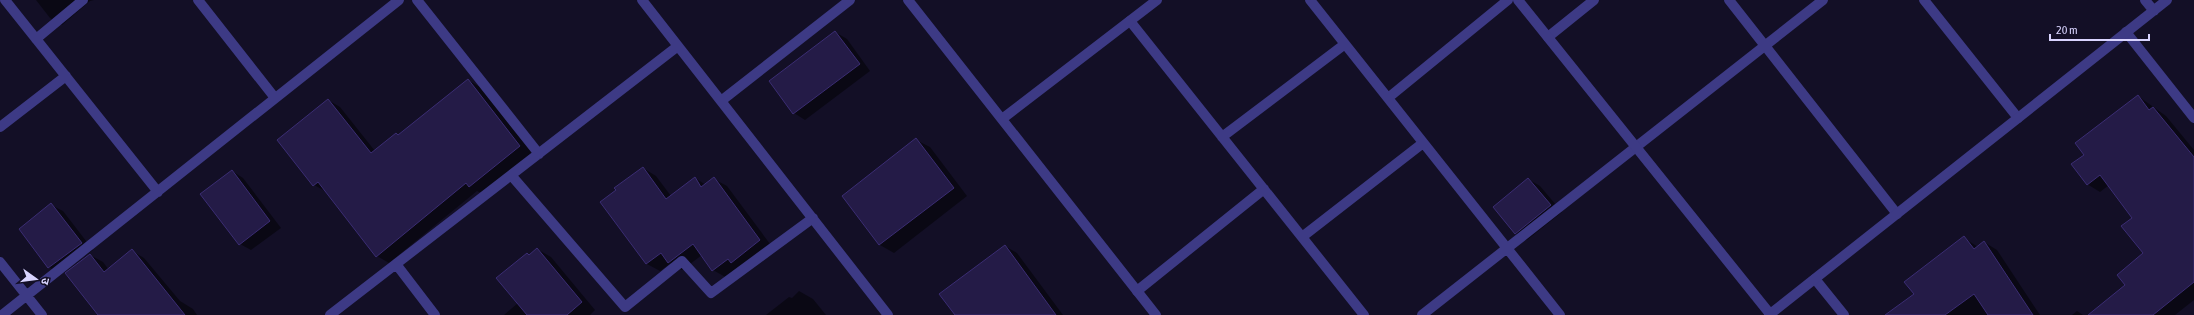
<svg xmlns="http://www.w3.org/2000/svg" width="2194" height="315" viewBox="0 0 2194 315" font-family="'Asap Condensed','Noto Sans Devanagari',sans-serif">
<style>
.shadow{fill:#0007}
.building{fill:#241b47;stroke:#3b2d73}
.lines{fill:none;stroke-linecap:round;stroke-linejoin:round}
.lane{stroke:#3d3a85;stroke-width:10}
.street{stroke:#3d3a85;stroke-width:10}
</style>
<rect width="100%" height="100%" fill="#130f26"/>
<path class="shadow" d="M 36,0 L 94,0 L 90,1 L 62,25 L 50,18 Z
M 835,32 L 847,39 L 870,71 L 805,120 L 794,113 Z
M 468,80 L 480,87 L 532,153 L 481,193 L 477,191 L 389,263 L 377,256 L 327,192 L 314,185 L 328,100 L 340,107 L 375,151 L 396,134 L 400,135 Z
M 2138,96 L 2166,116 L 2194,150 L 2194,300 L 2175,315 L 2090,315 L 2126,286 L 2144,254 L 2133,218 L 2109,185 L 2100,192 L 2087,184 L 2085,155 Z
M 916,140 L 930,147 L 967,196 L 894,253 L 880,245 L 843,197 Z
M 643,168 L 656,176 L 671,196 L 695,178 L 706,185 L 714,179 L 727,186 L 773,248 L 727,278 L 713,270 L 702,255 L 682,270 L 671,263 L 660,271 L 647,264 Z
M 232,171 L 243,178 L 281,228 L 251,250 L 240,244 Z
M 1528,179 L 1540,186 L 1562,212 L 1527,240 L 1515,233 Z
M 51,205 L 63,211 L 93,250 L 60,274 L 49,267 L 20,229 Z
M 1964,238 L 1978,247 L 1984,242 L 1997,250 L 2040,315 L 1923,315 L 1915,294 Z
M 1005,246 L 1017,253 L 1063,315 L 956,315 Z
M 537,249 L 551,257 L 595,310 L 590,315 L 504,315 L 518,303 L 529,256 Z
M 132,251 L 144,258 L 180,301 L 193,309 L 197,315 L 100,315 L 90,255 L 103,262 L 109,270 Z
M 799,291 L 813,299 L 826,315 L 766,315 L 789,297 L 792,298 Z
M 2077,311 L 2083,315 L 2072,315 Z"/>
<path class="building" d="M 835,31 L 860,64 L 793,114 L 769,81 Z
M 468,79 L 520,146 L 469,187 L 466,183 L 376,257 L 318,182 L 313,186 L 277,140 L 328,99 L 371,153 L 396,133 L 398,135 Z
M 2138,95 L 2149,110 L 2153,107 L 2194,157 L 2194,282 L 2153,315 L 2088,315 L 2125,285 L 2117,275 L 2143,253 L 2121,226 L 2132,218 L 2100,175 L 2087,185 L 2071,164 L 2084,155 L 2075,143 Z
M 916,138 L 954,188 L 879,245 L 842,196 Z
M 643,167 L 666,199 L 695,177 L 701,187 L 714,177 L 760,240 L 731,263 L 728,259 L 712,271 L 693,244 L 668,263 L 661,253 L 646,264 L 600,202 L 616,190 L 614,188 Z
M 232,170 L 270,221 L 239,245 L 200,194 Z
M 1528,178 L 1551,205 L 1515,234 L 1493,207 Z
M 51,203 L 82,243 L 48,268 L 19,229 Z
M 1964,236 L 1974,249 L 1984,241 L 2033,315 L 1988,315 L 1974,294 L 1945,315 L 1885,315 L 1914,294 L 1904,282 Z
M 1005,245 L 1056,315 L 955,315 L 939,294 Z
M 537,248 L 582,302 L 567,315 L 527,315 L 496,278 L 527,253 L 529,255 Z
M 132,249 L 185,315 L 98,315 L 65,273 L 90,254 L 104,272 Z"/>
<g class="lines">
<path class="lane" d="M 1310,0 L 1560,315
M 1729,0 L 1897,214
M 1924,0 L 2018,118
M 1130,21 L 1364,315
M 2126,32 L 2194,118
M 1548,37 L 1594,0
M 1388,98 L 1508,0
M 1222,137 L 1345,44
M 1302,237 L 1423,143
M 1815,279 L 1844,315
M 1137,291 L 1264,189
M 1422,315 L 1823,0"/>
<path class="street" d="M 5,0 L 158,192
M 198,0 L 275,98
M 417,0 L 539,154
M 642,0 L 888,315
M 908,0 L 1156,315
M 1518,0 L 1770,314
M 2145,0 L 2154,11
M 36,39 L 83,0
M 721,101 L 850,0
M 1002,119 L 1157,0
M 0,127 L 66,76
M 511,175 L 625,307 L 682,261 L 711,293 L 813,218
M 0,262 L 42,315
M 396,264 L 435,315
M 2,315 L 399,0
M 330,315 L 678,46
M 1769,315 L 2167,0"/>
</g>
<g transform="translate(36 279) rotate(104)" stroke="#130f26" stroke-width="3" paint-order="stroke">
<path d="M0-3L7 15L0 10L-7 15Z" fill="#d9d4ff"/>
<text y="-6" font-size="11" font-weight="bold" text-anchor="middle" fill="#d9d4ff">उ</text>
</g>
<path d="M2050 34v6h99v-6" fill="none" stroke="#d9d4ff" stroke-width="2"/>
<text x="2056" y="34" font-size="12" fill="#d9d4ff" stroke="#130f26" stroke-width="3" paint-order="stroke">20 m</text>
</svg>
